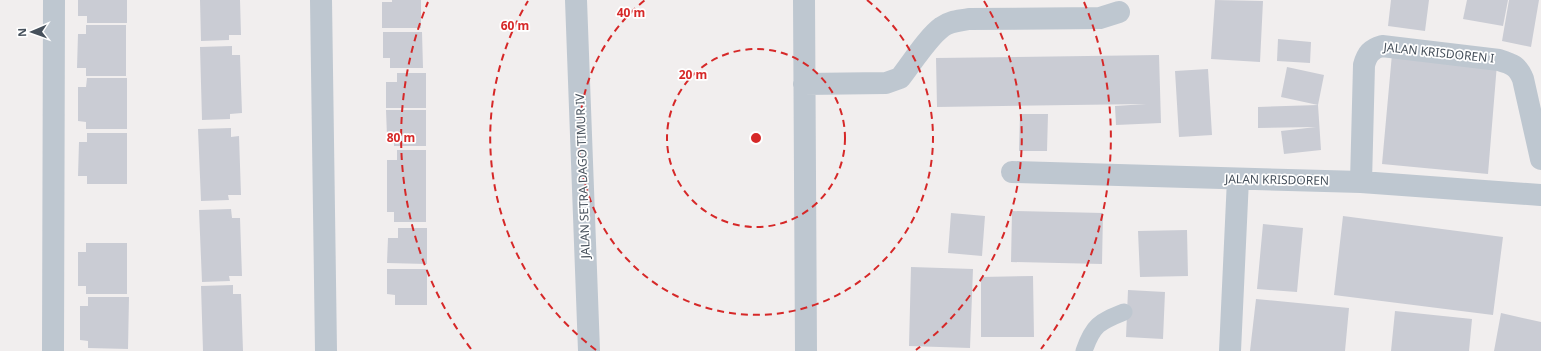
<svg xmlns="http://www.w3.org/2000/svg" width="1541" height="351" viewBox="0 0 1541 351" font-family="'Noto Sans',sans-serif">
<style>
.building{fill:#caccd4}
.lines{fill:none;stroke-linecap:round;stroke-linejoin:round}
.service{stroke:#bec7d0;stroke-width:17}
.minor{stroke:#bec7d0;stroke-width:22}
.ring{fill:none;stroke:#d62828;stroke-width:2;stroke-dasharray:7 5}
.labels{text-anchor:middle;stroke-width:3.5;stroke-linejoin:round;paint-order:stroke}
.street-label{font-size:12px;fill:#46505b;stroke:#fff}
.centre{fill:#d62828;stroke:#fff;stroke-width:2}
.ring-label{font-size:12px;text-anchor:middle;font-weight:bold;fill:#d62828;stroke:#fff;stroke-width:3.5;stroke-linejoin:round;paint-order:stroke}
</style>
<rect width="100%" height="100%" fill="#f1eeee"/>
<path class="building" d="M 78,0 L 127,0 L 127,23 L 87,23 L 87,16 L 78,16 Z
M 200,0 L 240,0 L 241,35 L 229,35 L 229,40 L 201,41 Z
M 392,0 L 421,0 L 421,28 L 382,28 L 382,2 L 392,2 Z
M 1215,0 L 1263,1 L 1260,62 L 1211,59 Z
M 1391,0 L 1429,0 L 1425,31 L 1388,26 Z
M 1467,0 L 1508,0 L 1503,26 L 1463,19 Z
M 1509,0 L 1539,0 L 1531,47 L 1502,41 Z
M 86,25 L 126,25 L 126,76 L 86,76 L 86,68 L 77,68 L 78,34 L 86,34 Z
M 383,32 L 422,32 L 423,68 L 390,68 L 390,58 L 383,58 Z
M 1278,39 L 1311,42 L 1310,63 L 1277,61 Z
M 232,46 L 232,55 L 240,55 L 242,113 L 230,114 L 230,119 L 202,120 L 200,47 Z
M 1392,54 L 1497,64 L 1488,174 L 1382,164 Z
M 1159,55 L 1161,123 L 1116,125 L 1115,106 L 1146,104 L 937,107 L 936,58 Z
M 1287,67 L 1324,75 L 1318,105 L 1321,150 L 1284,154 L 1281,131 L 1316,127 L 1258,128 L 1258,107 L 1318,105 L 1281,97 Z
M 1208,69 L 1212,135 L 1179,137 L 1175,71 Z
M 397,73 L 426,73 L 426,108 L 386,108 L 386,82 L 397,82 Z
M 87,78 L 127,78 L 127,129 L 86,129 L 86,122 L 78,121 L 78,87 L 86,87 Z
M 386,110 L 426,110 L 426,146 L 394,146 L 394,136 L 387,136 Z
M 1020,114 L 1048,114 L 1047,151 L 1019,151 Z
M 231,128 L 231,137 L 239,136 L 241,195 L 228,195 L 229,200 L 201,201 L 198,129 Z
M 87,133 L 127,133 L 127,184 L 87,184 L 87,176 L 78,176 L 79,142 L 87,142 Z
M 397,150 L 426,150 L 426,222 L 394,222 L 394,212 L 387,212 L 387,160 L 397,160 Z
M 231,209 L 232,218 L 240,218 L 242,276 L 229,276 L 230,281 L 202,282 L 199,210 Z
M 1012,211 L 1103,213 L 1102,264 L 1011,262 Z
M 951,213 L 985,216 L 982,256 L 948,253 Z
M 1343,216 L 1503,237 L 1493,315 L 1334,295 Z
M 1263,224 L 1303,228 L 1297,292 L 1257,289 Z
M 398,228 L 427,228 L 427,264 L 387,263 L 388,238 L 398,238 Z
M 1187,230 L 1188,276 L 1140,277 L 1138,231 Z
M 86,243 L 127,243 L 127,294 L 86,294 L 86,286 L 78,286 L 78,252 L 86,252 Z
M 911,267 L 973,269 L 970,348 L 909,346 Z
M 387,269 L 427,269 L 427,305 L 395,305 L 395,295 L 387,294 Z
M 1033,276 L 1034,337 L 981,337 L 981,277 Z
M 233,285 L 233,294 L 241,294 L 243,351 L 203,351 L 201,286 Z
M 1128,290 L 1165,292 L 1163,339 L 1126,337 Z
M 88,297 L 129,297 L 128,349 L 88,348 L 88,341 L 80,340 L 80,306 L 88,306 Z
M 1256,299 L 1349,308 L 1345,351 L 1250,351 Z
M 1395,311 L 1472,319 L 1469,351 L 1391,351 Z
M 1501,313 L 1541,322 L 1541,351 L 1494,351 Z"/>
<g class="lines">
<path class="service" d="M 1084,351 C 1093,325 1099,322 1124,312"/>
<path class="minor" d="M 321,0 L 326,351
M 576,0 L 589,351
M 804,0 L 806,351
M 804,84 L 886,83 L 900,78 C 911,64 928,37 942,27 C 950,21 959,21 969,19 L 1100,18 L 1119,12
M 1012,172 L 1361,182 L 1541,195
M 1361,182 L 1364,65 C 1367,54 1371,49 1382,46 L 1499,60 C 1512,64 1518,66 1523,79 L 1541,159
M 53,351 L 54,0
M 1230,351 L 1238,179"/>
</g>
<g class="ring">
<circle cx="756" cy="138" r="89"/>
<path d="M867 0A177 177 0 1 1 645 0"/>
<path d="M596 350A266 266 0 0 1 528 1M984 1A266 266 0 0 1 916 350"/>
<path d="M471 349A355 355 0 0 1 428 2M1084 2A355 355 0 0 1 1041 349"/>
</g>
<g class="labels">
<g class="street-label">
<text transform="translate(1439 53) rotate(6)" y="4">JALAN KRISDOREN I</text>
<text transform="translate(583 176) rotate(-92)" y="4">JALAN SETRA DAGO TIMUR IV</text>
<text transform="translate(1277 180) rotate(1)" y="4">JALAN KRISDOREN</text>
</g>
</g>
<circle cx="756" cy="138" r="6" class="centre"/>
<g class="ring-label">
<text x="631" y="17">40 m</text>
<text x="515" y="30">60 m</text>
<text x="693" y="79">20 m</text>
<text x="401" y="142">80 m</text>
</g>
<g transform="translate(32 32) rotate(268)" stroke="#ffffff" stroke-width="3" paint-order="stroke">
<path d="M0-3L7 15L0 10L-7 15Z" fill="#46505b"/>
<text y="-6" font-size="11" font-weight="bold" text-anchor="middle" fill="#46505b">N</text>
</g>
</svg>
